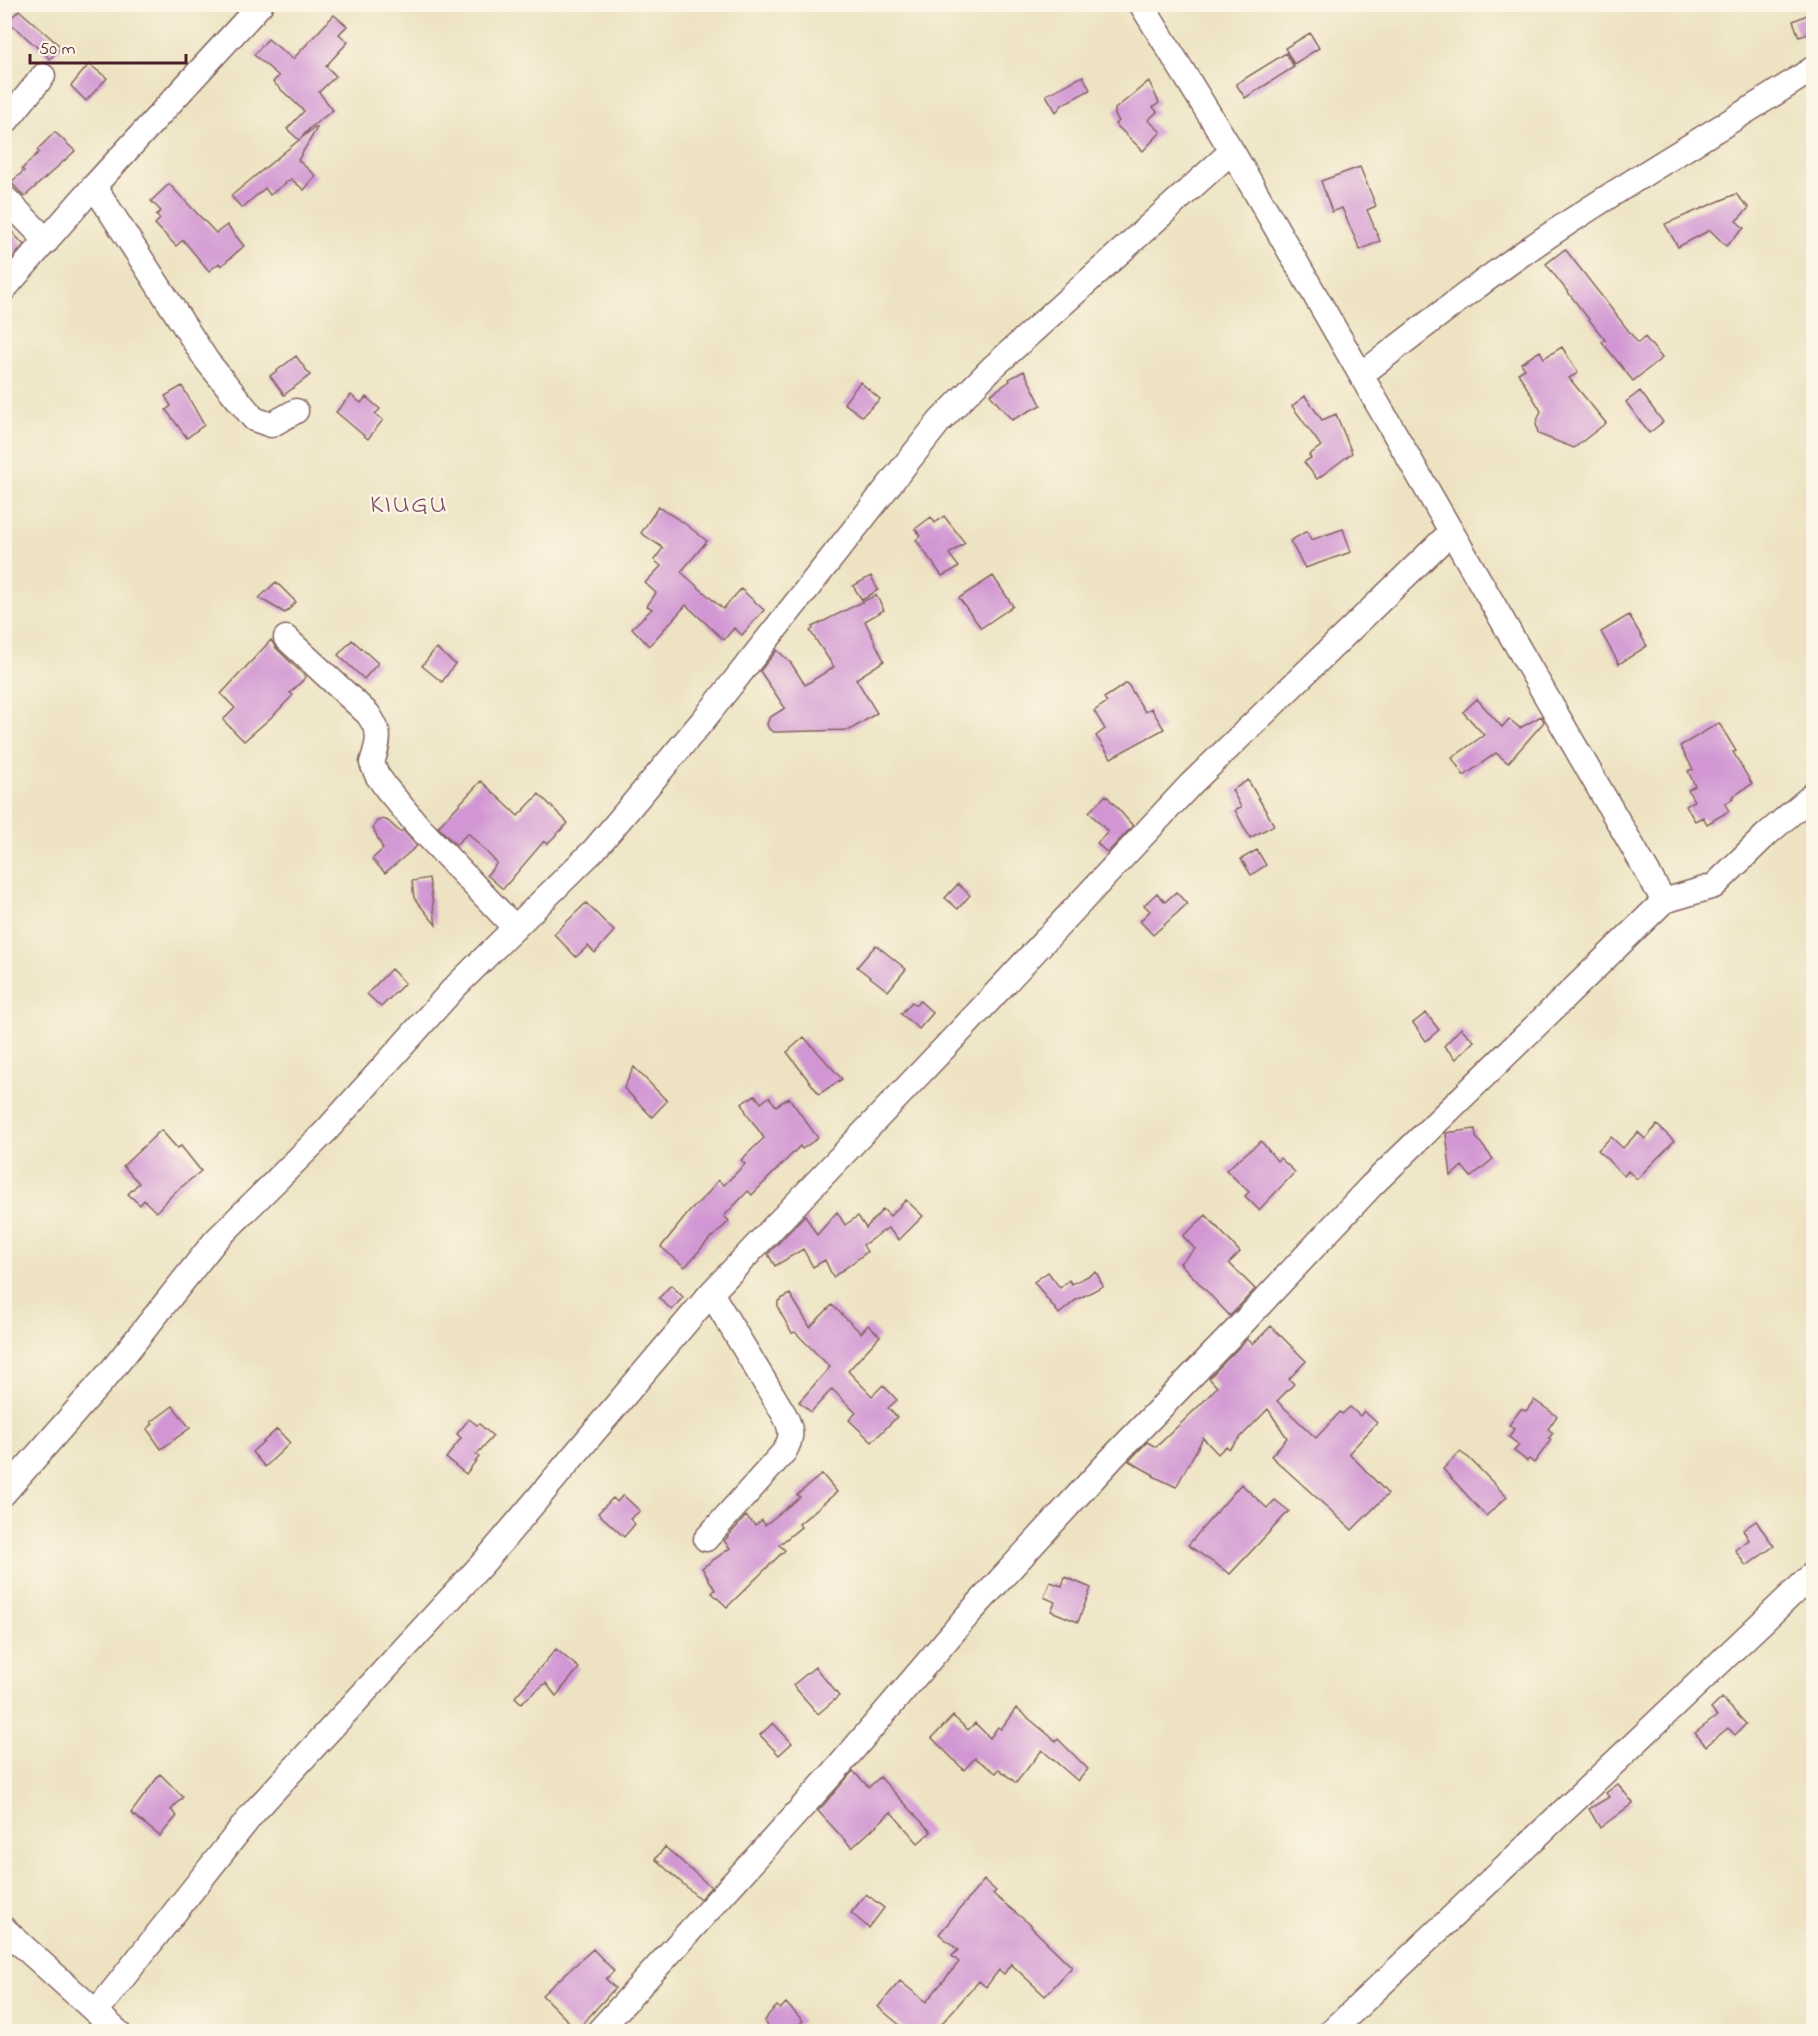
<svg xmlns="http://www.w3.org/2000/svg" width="1818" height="2036" viewBox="0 0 1818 2036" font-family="'Indie Flower',sans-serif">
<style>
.building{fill:#d196d3}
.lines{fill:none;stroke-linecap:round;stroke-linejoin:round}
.minor-casing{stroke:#836460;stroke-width:27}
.minor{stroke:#fff;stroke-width:24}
.labels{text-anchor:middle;stroke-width:5;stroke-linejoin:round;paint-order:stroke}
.quarter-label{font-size:27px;letter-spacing:1.5px;fill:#794966;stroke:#fcf5e5}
</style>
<rect width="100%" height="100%" fill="#fcf5e5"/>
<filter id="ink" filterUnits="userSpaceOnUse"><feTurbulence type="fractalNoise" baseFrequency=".0167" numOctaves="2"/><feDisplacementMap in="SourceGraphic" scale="12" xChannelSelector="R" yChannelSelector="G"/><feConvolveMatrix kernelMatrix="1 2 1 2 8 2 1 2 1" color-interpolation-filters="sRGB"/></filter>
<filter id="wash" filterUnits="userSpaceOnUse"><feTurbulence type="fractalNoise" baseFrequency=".008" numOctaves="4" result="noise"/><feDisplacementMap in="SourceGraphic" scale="24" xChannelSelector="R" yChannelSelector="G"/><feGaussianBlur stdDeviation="1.35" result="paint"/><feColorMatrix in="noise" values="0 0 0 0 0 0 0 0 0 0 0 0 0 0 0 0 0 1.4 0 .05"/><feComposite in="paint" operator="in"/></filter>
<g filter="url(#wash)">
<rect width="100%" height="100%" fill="#ede3c2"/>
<g id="blocks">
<path class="building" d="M 19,10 L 61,47 L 50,59 L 8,21 Z
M 1814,12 L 1814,32 L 1799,37 L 1793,21 Z
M 334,15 L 347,26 L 339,34 L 348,42 L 326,66 L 336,76 L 319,92 L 333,110 L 310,128 L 300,139 L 315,127 L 317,128 L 298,160 L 316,176 L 304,190 L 291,179 L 270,195 L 265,188 L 242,208 L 231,196 L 299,140 L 287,129 L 304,111 L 273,82 L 279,76 L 254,55 L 268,39 L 293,59 Z
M 1310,33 L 1319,48 L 1294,64 L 1285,48 Z
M 1286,53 L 1294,67 L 1245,98 L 1236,84 Z
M 89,64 L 107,78 L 86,101 L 71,86 Z
M 1083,76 L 1090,90 L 1063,104 L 1056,112 L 1046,95 Z
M 1149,81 L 1159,103 L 1153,107 L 1157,112 L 1148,120 L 1161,132 L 1143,151 L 1115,124 L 1119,121 L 1115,115 L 1115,109 Z
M 55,132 L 75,151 L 24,197 L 11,182 L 24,171 L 22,169 L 39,152 L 37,150 Z
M 1360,167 L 1376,206 L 1367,210 L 1380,241 L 1360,250 L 1342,208 L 1332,212 L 1321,181 Z
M 169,184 L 216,233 L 227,225 L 244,246 L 221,266 L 219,263 L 209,271 L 183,240 L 176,246 L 155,224 L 160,219 L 156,215 L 161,211 L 151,201 Z
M 1736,194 L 1749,208 L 1736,221 L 1744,228 L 1726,246 L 1710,230 L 1678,247 L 1665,224 Z
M 4,223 L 24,245 L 4,267 Z
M 1565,249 L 1638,343 L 1645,337 L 1662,358 L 1633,381 L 1602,342 L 1605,340 L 1546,264 Z
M 1562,347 L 1578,373 L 1569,378 L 1606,423 L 1574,448 L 1538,434 L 1536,423 L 1541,411 L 1518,373 L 1525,369 L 1521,363 L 1540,351 L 1544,358 Z
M 296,356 L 310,375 L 284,395 L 270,376 Z
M 1024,371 L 1041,405 L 1012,420 L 990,395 L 1010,381 L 1009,379 Z
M 860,382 L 880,399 L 862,416 L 844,403 Z
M 182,386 L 204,425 L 187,438 L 166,410 L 171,406 L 165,396 Z
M 1640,391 L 1663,422 L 1649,433 L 1626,402 Z
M 351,395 L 361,403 L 366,397 L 380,409 L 375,414 L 383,420 L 368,439 L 336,412 Z
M 1305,396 L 1322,420 L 1336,414 L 1352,453 L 1317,479 L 1304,462 L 1311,458 L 1309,455 L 1321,446 L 1292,406 Z
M 658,507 L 683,522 L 707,541 L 681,572 L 723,609 L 741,589 L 764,610 L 742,635 L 734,628 L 724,640 L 686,605 L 649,646 L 632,628 L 652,609 L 647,606 L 656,593 L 645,583 L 661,566 L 654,560 L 663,548 L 641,533 Z
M 944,516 L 965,543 L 949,554 L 959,567 L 942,576 L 916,540 L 921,536 L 915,529 L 931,517 L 935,523 Z
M 1343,529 L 1351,552 L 1305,568 L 1290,541 L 1307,531 L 1311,540 Z
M 871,576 L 878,590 L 862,600 L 853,586 Z
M 993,576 L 1013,606 L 981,628 L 959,598 Z
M 276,582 L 296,602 L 285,613 L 259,598 Z
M 876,595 L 884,610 L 865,621 L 884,661 L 856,679 L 877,713 L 850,730 L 774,732 L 769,729 L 767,724 L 769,718 L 785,708 L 760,671 L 777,650 L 791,663 L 805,685 L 834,667 L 810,631 L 813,629 L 812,627 Z
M 1629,615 L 1647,646 L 1619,664 L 1601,632 Z
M 271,640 L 276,648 L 306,677 L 290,693 L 293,695 L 275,714 L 244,741 L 223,720 L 235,708 L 221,694 Z
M 352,640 L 378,663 L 364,679 L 338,655 Z
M 436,648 L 455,664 L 442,682 L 422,666 Z
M 1127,683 L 1145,712 L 1151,708 L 1164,729 L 1111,758 L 1096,736 L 1105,729 L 1094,711 L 1107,702 L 1104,698 Z
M 1477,699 L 1502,727 L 1509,719 L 1520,728 L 1541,716 L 1544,722 L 1508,763 L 1496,753 L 1464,776 L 1452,758 L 1484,735 L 1463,712 Z
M 1719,723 L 1736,751 L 1733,752 L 1752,784 L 1732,797 L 1733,799 L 1725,804 L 1729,811 L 1707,824 L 1703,817 L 1695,821 L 1686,806 L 1694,801 L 1688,790 L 1695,786 L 1688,771 L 1693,769 L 1680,746 Z
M 1248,780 L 1274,825 L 1250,838 L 1235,810 L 1241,807 L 1232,790 Z
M 481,781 L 518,816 L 539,794 L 568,823 L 547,844 L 544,841 L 503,889 L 487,875 L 497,863 L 468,833 L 456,845 L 438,827 Z
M 1106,795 L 1133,826 L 1107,853 L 1097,843 L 1108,832 L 1089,812 Z
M 383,819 L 388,821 L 400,832 L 403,830 L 417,846 L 385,873 L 372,859 L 383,849 L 373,828 L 377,821 Z
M 1257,850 L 1266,865 L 1251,875 L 1241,859 Z
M 429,878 L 436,925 L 414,898 L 412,881 Z
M 958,884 L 970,895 L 958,909 L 945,898 Z
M 1176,892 L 1187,904 L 1153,935 L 1140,921 L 1150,911 L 1144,905 L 1157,893 L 1165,902 Z
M 586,903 L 614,931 L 595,953 L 588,946 L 576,957 L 554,934 Z
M 876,945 L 906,969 L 888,991 L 857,967 Z
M 391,969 L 405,983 L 381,1007 L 367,994 Z
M 920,1001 L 933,1013 L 919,1029 L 901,1014 L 912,1002 L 916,1005 Z
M 1426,1013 L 1439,1030 L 1426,1041 L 1413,1023 Z
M 1461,1028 L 1474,1041 L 1456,1059 L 1444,1046 Z
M 804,1037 L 842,1079 L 819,1094 L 787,1052 Z
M 634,1067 L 667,1101 L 652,1117 L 624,1088 Z
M 755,1095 L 761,1103 L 769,1097 L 776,1106 L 789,1098 L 818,1138 L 802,1149 L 800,1146 L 752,1195 L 748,1191 L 724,1216 L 729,1221 L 713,1237 L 712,1236 L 685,1267 L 661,1247 L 689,1212 L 709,1192 L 718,1180 L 724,1185 L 745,1164 L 741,1160 L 764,1138 L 747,1114 L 742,1103 Z
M 1657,1125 L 1674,1141 L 1637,1179 L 1628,1171 L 1624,1176 L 1598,1150 L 1611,1137 L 1623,1148 L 1638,1132 L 1645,1139 Z
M 1475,1129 L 1476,1137 L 1493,1159 L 1471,1177 L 1462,1166 L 1451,1176 L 1446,1133 Z
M 161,1130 L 177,1148 L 181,1146 L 201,1171 L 174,1193 L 156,1212 L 144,1200 L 140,1205 L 128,1194 L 139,1183 L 123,1166 Z
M 1261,1141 L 1277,1161 L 1280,1158 L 1295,1172 L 1259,1210 L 1245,1196 L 1249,1192 L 1226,1170 Z
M 906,1200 L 923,1216 L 899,1240 L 888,1228 L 863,1245 L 867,1252 L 833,1277 L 825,1260 L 813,1267 L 803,1249 L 775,1266 L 768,1254 L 805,1215 L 817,1235 L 837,1212 L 845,1225 L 858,1216 L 866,1228 L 883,1209 L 890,1216 Z
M 1206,1215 L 1240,1252 L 1229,1263 L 1255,1289 L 1230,1316 L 1180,1263 L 1195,1249 L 1183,1236 Z
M 1048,1272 L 1060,1288 L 1069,1280 L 1072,1284 L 1096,1272 L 1103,1286 L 1076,1300 L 1059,1314 L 1034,1282 Z
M 671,1285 L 683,1297 L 672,1310 L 659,1298 Z
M 790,1294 L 810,1327 L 832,1305 L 861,1333 L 868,1325 L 880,1336 L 848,1371 L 872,1396 L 883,1385 L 897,1400 L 888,1408 L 897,1417 L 872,1442 L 849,1420 L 856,1413 L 832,1389 L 811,1412 L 799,1402 L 830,1367 L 795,1332 L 792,1333 L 778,1308 L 778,1301 Z
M 1271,1326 L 1306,1361 L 1289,1379 L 1294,1384 L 1277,1401 L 1316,1438 L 1340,1412 L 1342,1414 L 1350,1407 L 1360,1416 L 1364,1411 L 1377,1423 L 1349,1453 L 1388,1494 L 1352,1530 L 1271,1456 L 1287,1438 L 1268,1409 L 1229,1449 L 1226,1446 L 1218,1454 L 1203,1438 L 1176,1487 L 1153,1476 L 1154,1475 L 1129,1461 L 1147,1442 L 1156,1447 L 1203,1402 L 1217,1387 L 1209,1378 L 1247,1339 L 1253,1344 Z
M 1534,1400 L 1557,1416 L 1548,1429 L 1553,1433 L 1548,1439 L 1551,1440 L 1534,1463 L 1529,1459 L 1527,1461 L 1514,1451 L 1519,1445 L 1509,1437 L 1514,1429 L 1509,1425 L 1521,1409 L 1526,1411 Z
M 173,1406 L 190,1428 L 161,1449 L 147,1429 L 153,1424 L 151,1422 Z
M 469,1419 L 477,1425 L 479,1424 L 493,1436 L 476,1455 L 479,1457 L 466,1474 L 446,1458 L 461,1438 L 457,1434 Z
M 277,1429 L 290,1443 L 265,1467 L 252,1452 Z
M 1460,1452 L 1469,1458 L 1507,1497 L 1486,1516 L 1443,1469 Z
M 822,1474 L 837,1492 L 799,1524 L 801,1527 L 779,1545 L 785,1550 L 727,1607 L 712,1593 L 715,1590 L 702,1568 L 730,1548 L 724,1541 L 746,1516 L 755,1525 L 762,1520 L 765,1525 L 800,1497 L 797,1495 Z
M 1241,1484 L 1267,1508 L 1275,1500 L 1289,1511 L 1230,1574 L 1188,1545 Z
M 623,1495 L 640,1511 L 630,1519 L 635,1524 L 624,1537 L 598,1513 L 613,1498 L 617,1502 Z
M 1756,1521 L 1774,1546 L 1746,1566 L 1735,1550 L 1749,1540 L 1743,1530 Z
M 1065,1577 L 1091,1588 L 1078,1622 L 1051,1611 L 1055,1602 L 1044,1597 L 1050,1582 L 1062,1586 Z
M 556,1649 L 579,1668 L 556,1696 L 546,1683 L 521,1703 L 515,1697 Z
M 815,1667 L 839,1696 L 818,1714 L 793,1685 Z
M 1722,1698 L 1746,1724 L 1735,1735 L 1728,1728 L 1706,1746 L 1695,1733 L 1717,1716 L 1711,1709 Z
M 1016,1708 L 1056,1741 L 1058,1739 L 1088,1769 L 1078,1781 L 1042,1750 L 1016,1783 L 999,1769 L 996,1773 L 975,1758 L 964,1770 L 932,1738 L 953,1716 L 968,1730 L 975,1723 L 990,1738 L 998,1727 L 1001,1729 Z
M 773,1723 L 792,1743 L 779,1755 L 760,1735 Z
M 853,1771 L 869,1787 L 880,1777 L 931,1832 L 918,1843 L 891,1812 L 852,1848 L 818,1811 Z
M 160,1774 L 183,1797 L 171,1810 L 177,1816 L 160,1836 L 131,1813 Z
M 1618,1784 L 1633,1803 L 1600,1828 L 1589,1809 L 1609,1797 L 1606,1793 Z
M 665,1847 L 711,1887 L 700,1899 L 655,1859 Z
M 984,1880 L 996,1891 L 993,1894 L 1032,1926 L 1031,1927 L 1072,1967 L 1045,1996 L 1011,1964 L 1004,1974 L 999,1970 L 986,1987 L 979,1981 L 935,2031 L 907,2031 L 878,2007 L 900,1981 L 926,2002 L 959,1962 L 952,1956 L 958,1950 L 939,1934 Z
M 866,1894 L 884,1908 L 869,1928 L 851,1913 Z
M 593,1949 L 614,1971 L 606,1979 L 615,1988 L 577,2030 L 542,1995 Z
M 786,2003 L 803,2021 L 792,2031 L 770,2031 L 765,2021 L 769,2014 L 777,2006 L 780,2009 Z"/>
</g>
</g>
<g filter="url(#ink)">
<use href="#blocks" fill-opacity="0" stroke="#836460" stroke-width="1.5"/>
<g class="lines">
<defs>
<path id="minor" d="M 1141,4 L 1232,151 L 1664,901
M 4,124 L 43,76
M 94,186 L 207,361 L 254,419 L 271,425 L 296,411
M 4,197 L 47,241
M 4,289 L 94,186 L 261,4
M 1361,375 C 1427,324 1493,272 1563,226 C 1645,171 1731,123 1814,68
M 286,638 L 368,714 C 382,734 379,740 372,763 L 377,775 L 387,789 L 418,826 L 515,928
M 4,1493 L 112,1370 L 215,1241 L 326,1131 L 455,987 L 595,849 L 705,718 L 939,422 L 993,367 L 1232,151
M 706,1539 L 784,1452 C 793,1437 792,1429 784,1414 L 711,1293
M 4,1929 L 118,2032
M 96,2012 L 254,1812 L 485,1561 L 711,1293 L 968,1023 L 1191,784 L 1451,532
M 598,2032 L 834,1772 L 967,1616 L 1113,1457 L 1238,1328 L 1371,1186 L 1664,901 L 1714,886 L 1767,834 L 1814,794
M 1331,2032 L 1814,1573"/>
</defs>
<use href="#minor" class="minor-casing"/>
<use href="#minor" class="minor"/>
</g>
</g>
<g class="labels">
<g class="quarter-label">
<text x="409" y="512">KIUGU</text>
</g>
</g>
<rect width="1818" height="2036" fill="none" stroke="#fcf5e5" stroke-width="24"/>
<path d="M30 54v9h156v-9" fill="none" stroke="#4a1f2b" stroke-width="3"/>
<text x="39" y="54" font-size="18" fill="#4a1f2b" stroke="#fcf5e5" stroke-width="4.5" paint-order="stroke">50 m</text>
</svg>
